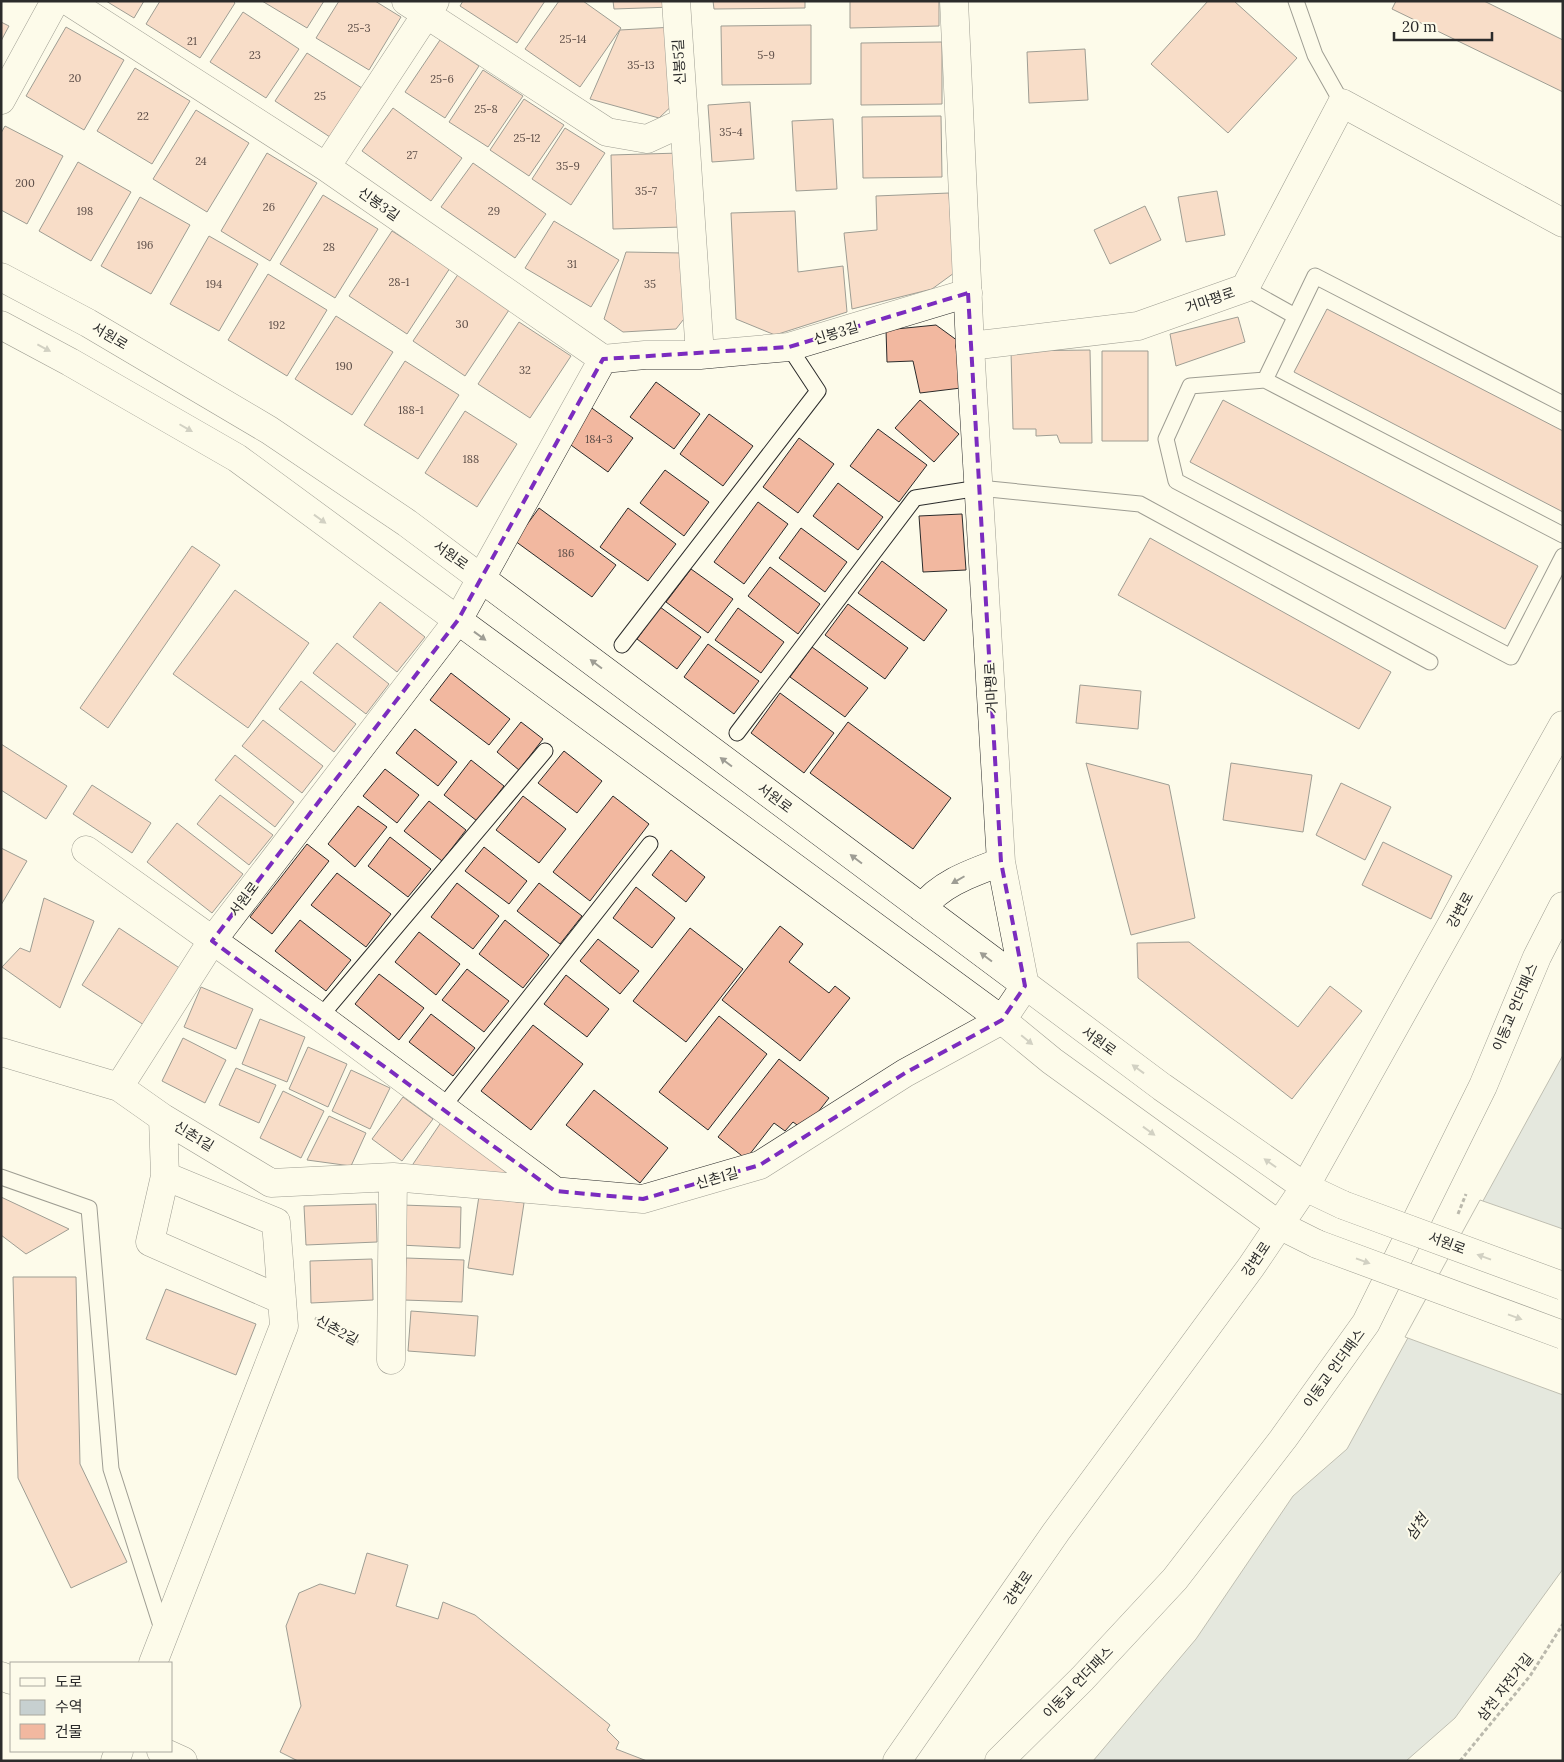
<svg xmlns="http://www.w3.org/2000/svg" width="1564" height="1762" viewBox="0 0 1564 1762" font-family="Lora,'Noto Sans KR',serif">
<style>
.water{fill:#c7d0d0;stroke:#74746e}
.pier{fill:#fdfbea;stroke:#74746e}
.building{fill:#f2b8a0;stroke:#2b2b2b}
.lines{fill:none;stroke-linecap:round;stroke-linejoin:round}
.lane-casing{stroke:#2b2b2b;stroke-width:17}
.street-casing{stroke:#2b2b2b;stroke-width:29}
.secondary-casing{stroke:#2b2b2b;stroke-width:29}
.path{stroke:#6a6964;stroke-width:3;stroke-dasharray:4 2.5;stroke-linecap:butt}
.lane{stroke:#fdfbea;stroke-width:15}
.street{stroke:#fdfbea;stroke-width:28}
.secondary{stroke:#fdfbea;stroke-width:28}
.secondary-bridge-casing{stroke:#2b2b2b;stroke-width:29;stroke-linecap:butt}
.secondary-bridge{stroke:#fdfbea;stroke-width:28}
.oneway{fill:#9e9d94}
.marked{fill:none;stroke:#7b2cbf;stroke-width:4;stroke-dasharray:10 6;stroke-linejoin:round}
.labels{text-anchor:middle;stroke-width:4;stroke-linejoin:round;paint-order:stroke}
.number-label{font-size:11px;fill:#5d4e48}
.street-label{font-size:14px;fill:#2b2b2b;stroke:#fdfbea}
.water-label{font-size:15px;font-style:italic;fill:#2b2b2b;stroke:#fdfbea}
</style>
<rect width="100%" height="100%" fill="#fdfbea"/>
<path class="water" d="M 1563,1055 L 1563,1569 L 1455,1718 L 1406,1761 L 1093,1761 L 1196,1639 L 1293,1496 L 1347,1449 Z"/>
<path class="pier" d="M 1480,1200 L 1563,1229 L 1563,1395 L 1405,1337 Z"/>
<path class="building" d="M 106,1 L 144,1 L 134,18 Z
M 160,1 L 233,1 L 235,3 L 200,58 L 146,24 Z
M 262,1 L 324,1 L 307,28 Z
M 339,1 L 375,1 L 401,17 L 369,70 L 316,38 Z
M 463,1 L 545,1 L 517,43 L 460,6 Z
M 559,1 L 583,1 L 621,28 L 580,87 L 525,49 Z
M 613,1 L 672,1 L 672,7 L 614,9 Z
M 713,1 L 805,1 L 805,8 L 714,9 Z
M 850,1 L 939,1 L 939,26 L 850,28 Z
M 1208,1 L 1234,1 L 1297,58 L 1228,133 L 1151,64 Z
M 1396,1 L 1484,1 L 1563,40 L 1563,92 L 1392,9 Z
M 243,12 L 299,49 L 266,98 L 210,62 Z
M 1,22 L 9,26 L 1,41 Z
M 811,25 L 811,84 L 722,85 L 721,26 Z
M 66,27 L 124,60 L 84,130 L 26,96 Z
M 674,27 L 678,100 L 659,118 L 590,99 L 620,30 Z
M 440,40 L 479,66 L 445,118 L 405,92 Z
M 942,42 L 942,104 L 861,105 L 861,43 Z
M 1085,49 L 1088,100 L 1029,103 L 1027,52 Z
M 307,53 L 365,90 L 333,139 L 275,101 Z
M 135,68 L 190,101 L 152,164 L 97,131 Z
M 483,70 L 523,96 L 488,147 L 449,122 Z
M 524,99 L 564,125 L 529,176 L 490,150 Z
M 750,102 L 754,159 L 712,162 L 708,105 Z
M 393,108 L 462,158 L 431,201 L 362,151 Z
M 196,110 L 249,143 L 207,212 L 153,179 Z
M 941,116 L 942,177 L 863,178 L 862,117 Z
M 833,119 L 837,189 L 796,191 L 792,121 Z
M 5,126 L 63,156 L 27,224 L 1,210 L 1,133 Z
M 565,128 L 605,153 L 571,205 L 532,179 Z
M 267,153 L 317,183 L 270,261 L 221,231 Z
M 680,153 L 682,227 L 613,229 L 611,155 Z
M 78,162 L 131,192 L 91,261 L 39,231 Z
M 473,163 L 546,214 L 515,258 L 441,207 Z
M 1217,191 L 1225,235 L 1186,242 L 1178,197 Z
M 949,193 L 954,273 L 932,289 L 852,309 L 844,233 L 877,230 L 876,196 Z
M 323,195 L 378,229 L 335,298 L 280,264 Z
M 140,197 L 190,225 L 151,294 L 101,266 Z
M 1145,206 L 1161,240 L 1110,264 L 1094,230 Z
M 795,211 L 798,272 L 843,266 L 847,312 L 775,335 L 736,319 L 731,213 Z
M 554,221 L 619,260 L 591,307 L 525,268 Z
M 392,231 L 450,268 L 407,334 L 349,296 Z
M 209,236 L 258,264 L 219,331 L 170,304 Z
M 626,252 L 683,253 L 687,315 L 676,329 L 623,332 L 604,319 Z
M 459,273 L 511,307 L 465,376 L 413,341 Z
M 268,274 L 327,310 L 287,376 L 228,340 Z
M 1327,309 L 1563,431 L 1563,512 L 1294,372 Z
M 336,316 L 393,352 L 352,415 L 295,379 Z
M 1238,317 L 1245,342 L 1176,366 L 1170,334 Z
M 519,322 L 571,356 L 530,418 L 478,384 Z
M 936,325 L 958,341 L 961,388 L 920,393 L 913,361 L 887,362 L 886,330 Z
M 1090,350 L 1092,443 L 1060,443 L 1057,435 L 1036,436 L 1036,429 L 1013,429 L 1011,351 Z
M 1102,351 L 1148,351 L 1148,441 L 1102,441 Z
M 405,361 L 459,395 L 418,459 L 364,425 Z
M 656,382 L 700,414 L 674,449 L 630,417 Z
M 920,400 L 959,434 L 934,462 L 895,428 Z
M 1223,400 L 1538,566 L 1505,629 L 1190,462 Z
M 589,406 L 633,438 L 608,472 L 564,440 Z
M 465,411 L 517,444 L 477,507 L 425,473 Z
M 709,414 L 753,446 L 723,486 L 680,454 Z
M 878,429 L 927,465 L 899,502 L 850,466 Z
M 799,438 L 834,464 L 798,513 L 763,487 Z
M 665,470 L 709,502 L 684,536 L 640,503 Z
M 838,483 L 883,517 L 858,550 L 813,516 Z
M 758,502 L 788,524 L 744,584 L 714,562 Z
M 539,508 L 616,565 L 592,597 L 515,541 Z
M 628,508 L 676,544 L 648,581 L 600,547 Z
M 962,514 L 966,570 L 923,572 L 919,516 Z
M 801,528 L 847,562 L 825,592 L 779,558 Z
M 1150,538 L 1391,672 L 1359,729 L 1118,595 Z
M 192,546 L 220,565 L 108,728 L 80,708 Z
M 882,561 L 947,610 L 924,641 L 858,593 Z
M 770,567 L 820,604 L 798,634 L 748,596 Z
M 691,569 L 733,599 L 708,633 L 666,602 Z
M 235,590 L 309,643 L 248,728 L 173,674 Z
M 380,602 L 425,637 L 397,672 L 353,637 Z
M 848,604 L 908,648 L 885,679 L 825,635 Z
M 660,607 L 701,637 L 677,669 L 637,639 Z
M 738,608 L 784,642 L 761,673 L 715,640 Z
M 337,643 L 389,684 L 366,714 L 313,673 Z
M 708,644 L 759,681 L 734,714 L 684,677 Z
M 812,647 L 868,688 L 845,717 L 790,677 Z
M 451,673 L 510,719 L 489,745 L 430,700 Z
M 301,681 L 356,724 L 334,752 L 279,709 Z
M 1080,685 L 1141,691 L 1138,729 L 1076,723 Z
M 780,693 L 834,733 L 804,773 L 751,733 Z
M 263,720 L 323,766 L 302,793 L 242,746 Z
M 521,722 L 543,739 L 519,770 L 497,752 Z
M 848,722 L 951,798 L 913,849 L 810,773 Z
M 415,729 L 457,762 L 438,786 L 396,753 Z
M 1,744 L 67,786 L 46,819 L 1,790 Z
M 564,751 L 602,781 L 577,813 L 538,783 Z
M 235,755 L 294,802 L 275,827 L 215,780 Z
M 471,760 L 504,786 L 477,821 L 444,795 Z
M 1086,763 L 1169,785 L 1195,918 L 1131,935 Z
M 1231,763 L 1312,775 L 1303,832 L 1223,820 Z
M 385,769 L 419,795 L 397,823 L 363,796 Z
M 1341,783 L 1391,807 L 1365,860 L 1316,835 Z
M 92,785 L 151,823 L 132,853 L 73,814 Z
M 220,795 L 273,835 L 249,865 L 197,824 Z
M 523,796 L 566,829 L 539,863 L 496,830 Z
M 613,796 L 649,824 L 590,901 L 553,872 Z
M 429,801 L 466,830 L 442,861 L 404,831 Z
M 358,806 L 387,827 L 355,867 L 328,844 Z
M 177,823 L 243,874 L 212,913 L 147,862 Z
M 390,837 L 431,869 L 408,897 L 368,866 Z
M 1383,842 L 1452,876 L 1431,919 L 1362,885 Z
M 307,844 L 329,861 L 272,934 L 250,917 Z
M 484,847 L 527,881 L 509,904 L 465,871 Z
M 1,848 L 27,861 L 1,905 Z
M 671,850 L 705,877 L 686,902 L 652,875 Z
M 337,873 L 391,914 L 366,947 L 311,905 Z
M 457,883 L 499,916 L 473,949 L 431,917 Z
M 539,883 L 582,916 L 560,944 L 517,911 Z
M 636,887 L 675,918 L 652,948 L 613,918 Z
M 44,898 L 94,921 L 60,1008 L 2,967 L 20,948 L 30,952 Z
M 300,920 L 351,960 L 326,991 L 275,951 Z
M 505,920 L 549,955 L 523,988 L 479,954 Z
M 780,926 L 803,944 L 789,962 L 829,993 L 835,986 L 850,998 L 800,1061 L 722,1000 Z
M 119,928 L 181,969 L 144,1025 L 82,985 Z
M 690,928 L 743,969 L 686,1042 L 633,1001 Z
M 419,932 L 460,964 L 436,995 L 395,962 Z
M 598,939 L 639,971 L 620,994 L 580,961 Z
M 1189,942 L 1298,1027 L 1330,986 L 1362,1011 L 1292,1099 L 1138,978 L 1137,943 Z
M 467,969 L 509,1001 L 484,1032 L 442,1000 Z
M 379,974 L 424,1008 L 399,1040 L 355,1004 Z
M 566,975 L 609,1009 L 587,1037 L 544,1004 Z
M 201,987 L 253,1009 L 236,1049 L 184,1027 Z
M 431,1014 L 475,1048 L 453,1076 L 409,1042 Z
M 719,1016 L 767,1054 L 708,1130 L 659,1092 Z
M 260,1019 L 305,1037 L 287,1082 L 242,1064 Z
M 533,1025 L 583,1064 L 531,1130 L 481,1091 Z
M 183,1038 L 226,1060 L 205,1103 L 162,1081 Z
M 308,1047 L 347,1064 L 328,1107 L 289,1089 Z
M 779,1059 L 829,1098 L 804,1130 L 793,1122 L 785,1131 L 774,1123 L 746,1159 L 718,1137 Z
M 236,1068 L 276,1085 L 259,1123 L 219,1105 Z
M 351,1070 L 390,1088 L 370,1129 L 332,1111 Z
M 594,1090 L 668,1148 L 640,1183 L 566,1125 Z
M 283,1091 L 324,1111 L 301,1158 L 260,1138 Z
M 403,1097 L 433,1119 L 402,1161 L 372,1139 Z
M 329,1116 L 366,1133 L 351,1166 L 307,1160 Z
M 442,1121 L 520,1173 L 516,1180 L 409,1170 Z
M 479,1196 L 524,1203 L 513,1275 L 468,1268 Z
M 1,1197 L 69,1229 L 26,1254 L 1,1235 Z
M 376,1204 L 377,1242 L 306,1245 L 304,1206 Z
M 402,1205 L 461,1207 L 460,1248 L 400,1245 Z
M 406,1258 L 464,1260 L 462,1302 L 404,1300 Z
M 372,1259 L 373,1300 L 311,1303 L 310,1261 Z
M 13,1277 L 76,1277 L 80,1464 L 127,1562 L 71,1588 L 18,1478 Z
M 166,1289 L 256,1324 L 236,1375 L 146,1339 Z
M 411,1311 L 478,1316 L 475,1356 L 408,1351 Z
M 367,1553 L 408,1565 L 396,1606 L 438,1619 L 443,1602 L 475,1615 L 610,1725 L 607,1730 L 619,1742 L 616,1749 L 647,1761 L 298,1761 L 280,1752 L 301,1706 L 286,1626 L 299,1593 L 320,1584 L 355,1594 Z"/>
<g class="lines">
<defs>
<path id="lane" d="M 1296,1 L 1315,55 L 1342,103
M 1245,288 L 1295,316
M 1265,380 L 1190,386 L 1166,439 L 1176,481 L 1511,657 L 1563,556
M 1563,404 L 1315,276 L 1265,380 L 1563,535
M 622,645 L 818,391 L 789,347
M 737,733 L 915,498 L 979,488 L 1140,504 L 1430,662
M 320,1017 L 545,751
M 442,1108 L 650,844
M 1,1177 L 89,1208 L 111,1469 L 163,1632"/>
<path id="street" d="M 68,1 L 326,167 L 603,359 L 645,355 L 700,355 L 789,347 L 968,293
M 406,1 L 607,132 L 647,139 L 682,123
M 676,1 L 700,355
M 1,100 L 55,1
M 326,167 L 435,1
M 970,346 L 1138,326 L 1245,288 L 1342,103 L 1563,223
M 86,850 L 320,1017 L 555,1191
M 1,1052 L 119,1087 L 163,1118 L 271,1183 L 393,1177 L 643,1199 L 760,1165 L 905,1073 L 1002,1020
M 119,1087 L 212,941 L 458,620 L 603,359
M 163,1118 L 165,1176
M 391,1360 L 393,1177
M 153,1663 L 284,1326 L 276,1222 L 165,1176 L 150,1242 L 282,1300
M 1,1676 L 11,1680
M 161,1751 L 183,1761
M 115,1761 L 119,1751"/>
<path id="secondary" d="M 954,1 L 970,346 L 1001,862 L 1025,986 L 1002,1020
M 1,277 L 88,323 L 269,430 L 407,523 L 1162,1087 L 1305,1187 L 1343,1205
M 1,325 L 70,362 L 237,458 L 1002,1020 L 1052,1061 L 1279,1225 L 1317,1244
M 922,908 C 941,883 972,873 1001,862
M 897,1761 L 1056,1532 L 1251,1267 L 1305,1187 L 1563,725
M 999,1761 L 1082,1679 L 1175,1579 L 1283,1439 L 1366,1323 L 1483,1086 L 1537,957 L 1563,906"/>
</defs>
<use href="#lane" class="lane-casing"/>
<use href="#street" class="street-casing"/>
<use href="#secondary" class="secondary-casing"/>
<path class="path" d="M 1458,1214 L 1466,1194
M 315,1318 L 360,1343
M 1460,1761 L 1530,1676 L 1563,1624"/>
<use href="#lane" class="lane"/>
<use href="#street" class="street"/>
<use href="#secondary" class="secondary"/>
<defs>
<path id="secondary-bridge" d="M 1343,1205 L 1563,1286
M 1317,1244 L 1563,1335"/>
</defs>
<use href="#secondary-bridge" class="secondary-bridge-casing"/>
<use href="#secondary-bridge" class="secondary-bridge"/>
</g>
<defs><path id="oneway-solid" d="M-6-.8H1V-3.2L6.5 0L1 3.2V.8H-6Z" transform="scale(1.25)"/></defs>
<g class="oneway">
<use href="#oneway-solid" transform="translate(44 348) rotate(28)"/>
<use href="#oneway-solid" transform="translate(186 428) rotate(30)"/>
<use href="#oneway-solid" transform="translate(320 519) rotate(36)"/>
<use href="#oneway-solid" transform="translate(480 636) rotate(36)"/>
<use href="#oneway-solid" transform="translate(596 664) rotate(-143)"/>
<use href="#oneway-solid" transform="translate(726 762) rotate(-143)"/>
<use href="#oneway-solid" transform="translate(856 859) rotate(-143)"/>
<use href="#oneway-solid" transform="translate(958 880) rotate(150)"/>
<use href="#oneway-solid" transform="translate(986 957) rotate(-143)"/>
<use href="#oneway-solid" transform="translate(1027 1040) rotate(39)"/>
<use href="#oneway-solid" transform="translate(1138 1069) rotate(-144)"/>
<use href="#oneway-solid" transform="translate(1149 1131) rotate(36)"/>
<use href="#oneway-solid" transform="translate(1270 1163) rotate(-145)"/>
<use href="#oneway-solid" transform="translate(1484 1257) rotate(-160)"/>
<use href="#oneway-solid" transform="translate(1363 1261) rotate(20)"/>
<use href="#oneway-solid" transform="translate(1515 1317) rotate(20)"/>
</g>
<path d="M0 0H1564V1762H0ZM 968,293 L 1001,862 L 1025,986 L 1002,1020 L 905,1073 L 760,1165 L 643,1199 L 555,1191 L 212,941 L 458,620 L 603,359 L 789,347 Z" fill="#fdfbea" fill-opacity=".55" fill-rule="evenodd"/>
<path class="marked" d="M 968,293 L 1001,862 L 1025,986 L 1002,1020 L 905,1073 L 760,1165 L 643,1199 L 555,1191 L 212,941 L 458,620 L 603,359 L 789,347 Z"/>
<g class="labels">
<g class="number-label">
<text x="359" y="32">25-3</text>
<text x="573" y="43">25-14</text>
<text x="192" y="45">21</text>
<text x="255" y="59">23</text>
<text x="766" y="59">5-9</text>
<text x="641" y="69">35-13</text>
<text x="75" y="82">20</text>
<text x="442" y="83">25-6</text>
<text x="320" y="100">25</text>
<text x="486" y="113">25-8</text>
<text x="143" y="120">22</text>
<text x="731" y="136">35-4</text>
<text x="527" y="142">25-12</text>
<text x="412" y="159">27</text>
<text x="201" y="165">24</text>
<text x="568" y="170">35-9</text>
<text x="25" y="187">200</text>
<text x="646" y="195">35-7</text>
<text x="269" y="211">26</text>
<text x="85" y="215">198</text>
<text x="494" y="215">29</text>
<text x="145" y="249">196</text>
<text x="329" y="251">28</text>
<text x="572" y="268">31</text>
<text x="399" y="286">28-1</text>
<text x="214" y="288">194</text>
<text x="650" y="288">35</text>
<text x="462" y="328">30</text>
<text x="277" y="329">192</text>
<text x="344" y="370">190</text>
<text x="525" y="374">32</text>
<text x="411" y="414">188-1</text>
<text x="599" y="443">184-3</text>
<text x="471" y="463">188</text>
<text x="566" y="557">186</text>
</g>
<g class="street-label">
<text transform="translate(679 62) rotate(-93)" y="5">신봉5길</text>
<text transform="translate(379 204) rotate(35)" y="5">신봉3길</text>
<text transform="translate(1210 300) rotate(-19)" y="5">거마평로</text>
<text transform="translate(836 333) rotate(-17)" y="5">신봉3길</text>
<text transform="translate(110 336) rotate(31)" y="5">서원로</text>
<text transform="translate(451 555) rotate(36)" y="5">서원로</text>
<text transform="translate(991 688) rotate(-93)" y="5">거마평로</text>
<text transform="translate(775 798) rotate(37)" y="5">서원로</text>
<text transform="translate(244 899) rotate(-53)" y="5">서원로</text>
<text transform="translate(1460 910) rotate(-61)" y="5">강변로</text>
<text transform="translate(1515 1007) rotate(-67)" y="5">이동교 언더패스</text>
<text transform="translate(1099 1041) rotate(36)" y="5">서원로</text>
<text transform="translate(194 1136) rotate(31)" y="5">신촌1길</text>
<text transform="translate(717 1178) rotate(-16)" y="5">신촌1길</text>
<text transform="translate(1447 1243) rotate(20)" y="5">서원로</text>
<text transform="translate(1256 1259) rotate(-56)" y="5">강변로</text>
<text transform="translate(337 1330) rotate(29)" y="5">신촌2길</text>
<text transform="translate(1334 1368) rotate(-54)" y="5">이동교 언더패스</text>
<text transform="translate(1018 1588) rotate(-56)" y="5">강변로</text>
<text transform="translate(1078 1682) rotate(-46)" y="5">이동교 언더패스</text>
<text transform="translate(1505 1687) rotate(-52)" y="5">삼천 자전거길</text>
</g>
<g class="water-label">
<text transform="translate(1417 1527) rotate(-56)" y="5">삼천</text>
</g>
</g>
<rect width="1564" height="1762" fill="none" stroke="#2b2b2b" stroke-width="5"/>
<rect x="10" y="1662" width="162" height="90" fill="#fdfbea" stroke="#a9a89e"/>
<rect x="20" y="1678" width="25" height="8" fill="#fdfbea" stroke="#a9a89e"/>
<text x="55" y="1687" font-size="15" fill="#2b2b2b">도로</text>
<rect x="20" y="1700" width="25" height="15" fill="#c7d0d0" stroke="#a9a89e"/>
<text x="55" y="1712" font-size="15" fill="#2b2b2b">수역</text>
<rect x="20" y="1724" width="25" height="15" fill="#f2b8a0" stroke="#a9a89e"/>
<text x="55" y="1737" font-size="15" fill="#2b2b2b">건물</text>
<path d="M1394 32v8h98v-8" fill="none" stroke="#2b2b2b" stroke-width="2.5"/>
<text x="1402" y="32" font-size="15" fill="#2b2b2b" stroke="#fdfbea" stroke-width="4" paint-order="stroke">20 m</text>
</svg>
